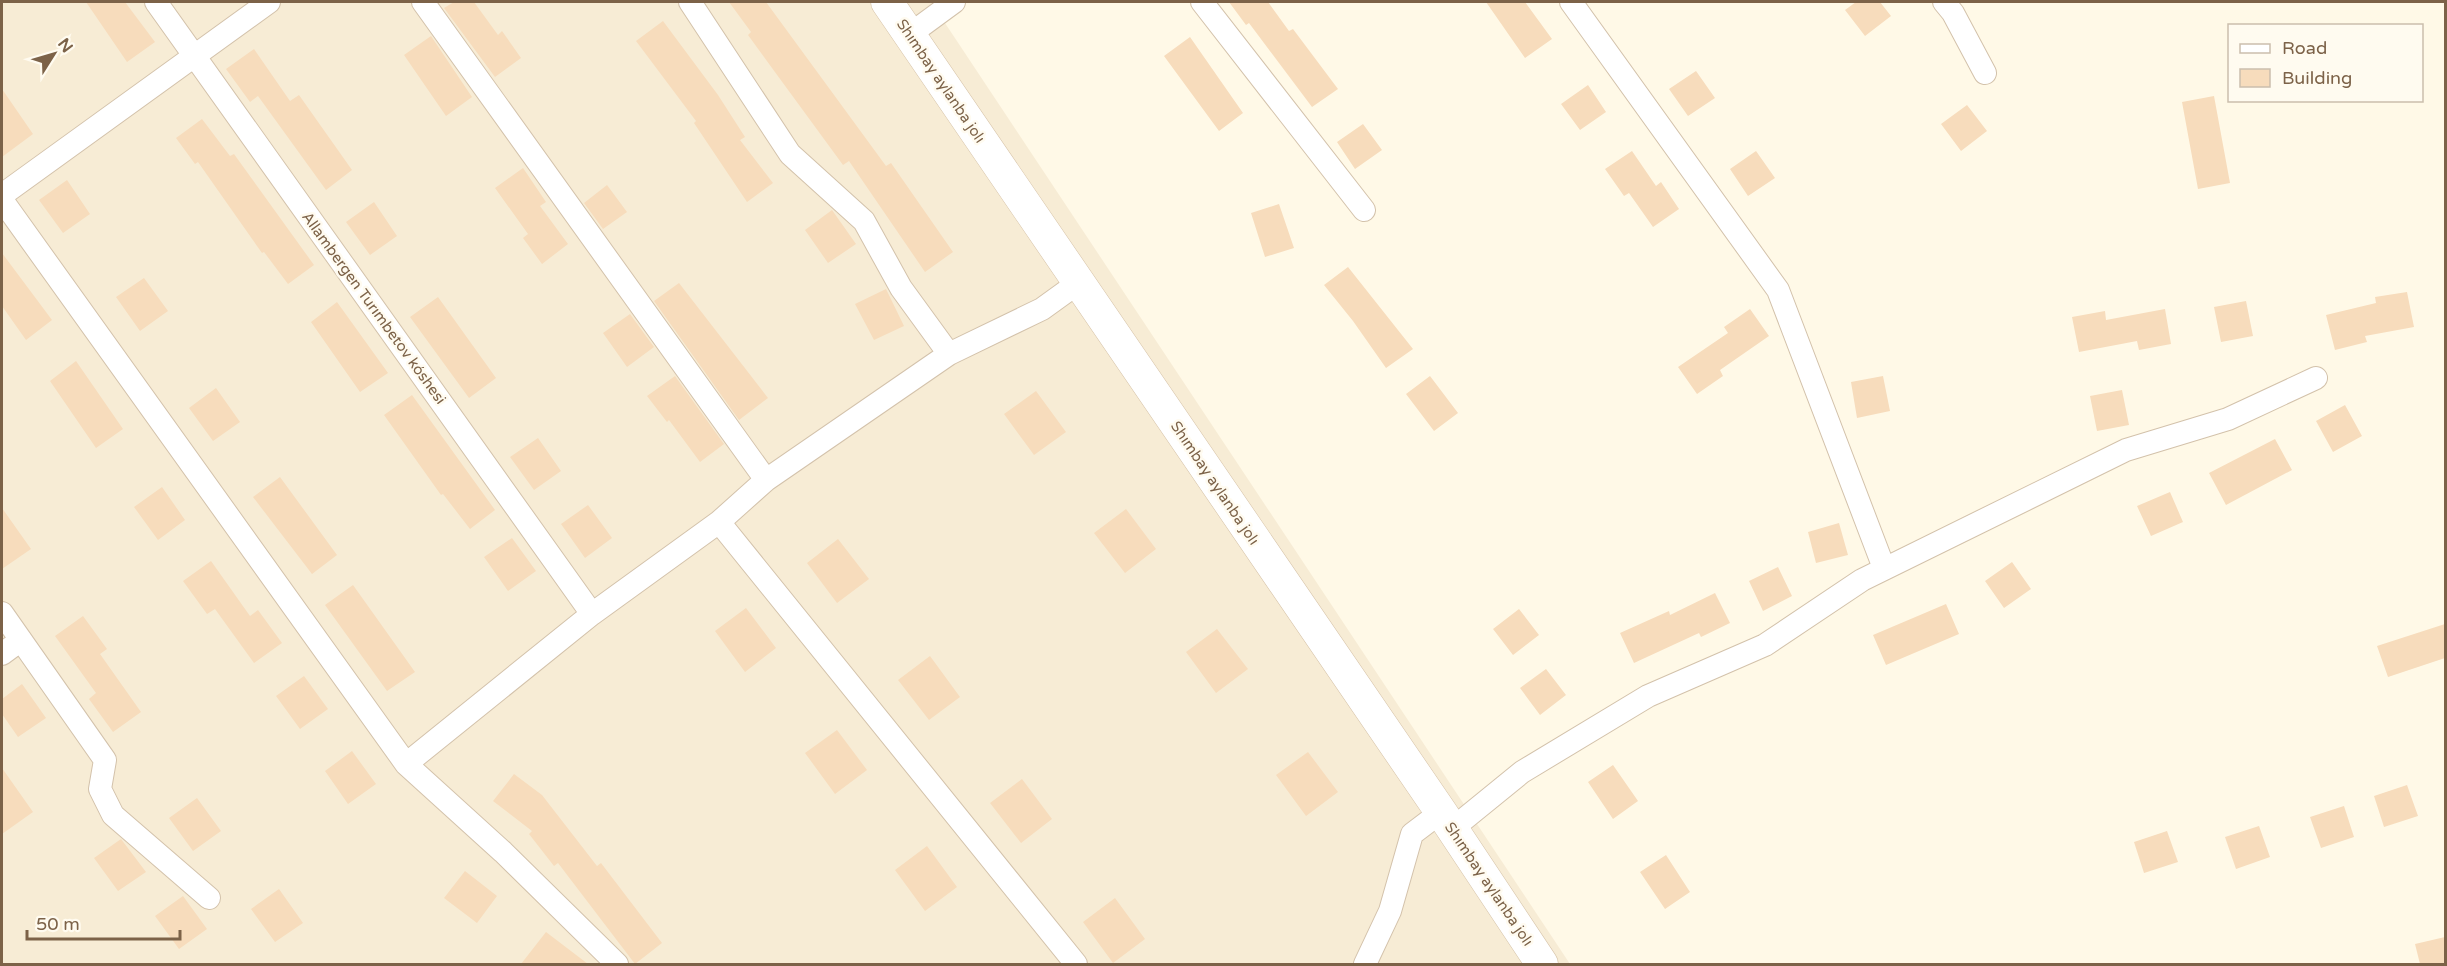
<svg xmlns="http://www.w3.org/2000/svg" width="2447" height="966" viewBox="0 0 2447 966" font-family="'Varela Round',sans-serif">
<style>
.residential{fill:#f7ecd5}
.building{fill:#f7dcbc}
.lines{fill:none;stroke-linecap:round;stroke-linejoin:round}
.minor-casing{stroke:#d3c2ab;stroke-width:24}
.secondary-casing{stroke:#d6c3a8;stroke-width:33}
.minor{stroke:#fff;stroke-width:22}
.secondary{stroke:#fff;stroke-width:32}
.labels{text-anchor:middle;stroke-width:5;stroke-linejoin:round;paint-order:stroke}
.street-label{font-size:15px;fill:#7c6248;stroke:#fffbf0}
</style>
<rect width="100%" height="100%" fill="#fff9e7"/>
<path class="residential" d="M 2,2 L 931,2 L 1570,964 L 2,964 Z"/>
<path class="building" d="M 86,2 L 125,2 L 155,42 L 127,62 Z
M 454,2 L 474,2 L 498,35 L 502,31 L 521,58 L 495,77 L 444,8 Z
M 729,2 L 766,2 L 886,166 L 891,163 L 953,252 L 925,272 L 849,161 L 843,165 L 772,68 L 748,35 L 751,32 Z
M 1229,2 L 1268,2 L 1289,31 L 1293,29 L 1338,89 L 1312,107 L 1249,23 L 1246,25 Z
M 1486,2 L 1525,2 L 1552,39 L 1525,58 Z
M 1856,2 L 1880,2 L 1891,16 L 1865,36 L 1845,10 Z
M 663,21 L 718,95 L 745,137 L 740,140 L 773,183 L 747,202 L 694,123 L 696,121 L 636,41 Z
M 431,36 L 472,97 L 446,116 L 404,55 Z
M 1190,37 L 1243,113 L 1219,131 L 1164,56 Z
M 254,49 L 290,101 L 299,95 L 352,170 L 326,190 L 258,96 L 250,102 L 226,69 Z
M 1696,71 L 1715,98 L 1688,116 L 1669,89 Z
M 1588,85 L 1606,112 L 1580,130 L 1561,104 Z
M 2,89 L 33,134 L 2,157 Z
M 2214,96 L 2230,183 L 2198,189 L 2182,102 Z
M 1967,105 L 1987,131 L 1961,151 L 1941,124 Z
M 202,119 L 230,156 L 234,154 L 314,265 L 288,284 L 264,252 L 262,253 L 198,162 L 195,164 L 176,138 Z
M 1363,124 L 1382,150 L 1355,169 L 1337,142 Z
M 1632,151 L 1656,186 L 1661,182 L 1679,209 L 1653,227 L 1629,193 L 1624,196 L 1605,169 Z
M 1756,151 L 1775,178 L 1748,196 L 1730,169 Z
M 523,168 L 546,202 L 540,206 L 568,244 L 542,264 L 523,238 L 528,234 L 495,188 Z
M 67,180 L 90,214 L 63,233 L 39,200 Z
M 607,185 L 627,212 L 603,229 L 584,203 Z
M 374,202 L 397,236 L 370,255 L 346,222 Z
M 1279,204 L 1294,248 L 1265,257 L 1251,213 Z
M 832,210 L 856,244 L 828,263 L 805,230 Z
M 2,253 L 52,320 L 26,340 L 2,306 Z
M 1348,267 L 1413,349 L 1386,368 L 1353,321 L 1324,285 Z
M 144,278 L 168,311 L 140,331 L 116,297 Z
M 679,283 L 768,398 L 739,420 L 654,301 Z
M 886,289 L 904,326 L 874,340 L 855,304 Z
M 2407,292 L 2414,327 L 2365,336 L 2367,342 L 2335,350 L 2326,315 L 2376,303 L 2375,297 Z
M 438,297 L 496,378 L 469,398 L 410,317 Z
M 2246,301 L 2253,336 L 2221,342 L 2214,307 Z
M 337,302 L 388,373 L 360,392 L 311,322 Z
M 1750,309 L 1769,336 L 1720,370 L 1723,376 L 1697,394 L 1678,367 L 1728,333 L 1724,327 Z
M 2165,309 L 2171,344 L 2139,350 L 2137,341 L 2079,352 L 2072,317 L 2105,311 L 2106,320 Z
M 630,314 L 654,347 L 627,367 L 603,333 Z
M 76,361 L 123,429 L 96,448 L 50,381 Z
M 675,376 L 724,444 L 700,462 L 669,420 L 667,422 L 647,396 Z
M 1430,376 L 1458,413 L 1434,431 L 1406,394 Z
M 1883,376 L 1890,411 L 1857,418 L 1851,382 Z
M 216,388 L 240,422 L 213,441 L 189,408 Z
M 2122,390 L 2129,425 L 2097,431 L 2090,396 Z
M 1036,391 L 1066,432 L 1034,455 L 1004,414 Z
M 412,395 L 495,510 L 470,529 L 443,494 L 441,495 L 384,415 Z
M 2345,405 L 2362,436 L 2333,452 L 2316,421 Z
M 538,438 L 561,471 L 534,490 L 510,457 Z
M 2275,439 L 2292,470 L 2226,505 L 2209,473 Z
M 280,477 L 337,555 L 312,574 L 253,497 Z
M 162,487 L 185,520 L 158,540 L 134,507 Z
M 2170,492 L 2183,522 L 2151,536 L 2137,506 Z
M 588,505 L 612,538 L 585,558 L 561,524 Z
M 2,508 L 31,549 L 2,569 Z
M 1126,509 L 1156,549 L 1125,573 L 1094,533 Z
M 1839,523 L 1848,555 L 1816,563 L 1808,532 Z
M 512,538 L 536,571 L 508,591 L 484,557 Z
M 838,539 L 869,579 L 837,603 L 807,563 Z
M 211,561 L 250,616 L 258,610 L 282,643 L 254,663 L 215,609 L 207,614 L 183,581 Z
M 2012,562 L 2031,589 L 2004,608 L 1985,581 Z
M 1778,567 L 1792,596 L 1763,611 L 1749,581 Z
M 353,585 L 415,672 L 387,691 L 325,605 Z
M 1715,593 L 1730,623 L 1701,637 L 1699,633 L 1634,663 L 1620,633 L 1669,611 L 1670,615 Z
M 1946,604 L 1959,634 L 1886,665 L 1873,635 Z
M 746,608 L 776,648 L 745,672 L 715,631 Z
M 1519,609 L 1539,635 L 1513,655 L 1493,629 Z
M 83,616 L 107,649 L 100,654 L 141,712 L 113,732 L 89,699 L 96,693 L 55,636 Z
M 2445,624 L 2445,658 L 2388,677 L 2377,646 Z
M 1217,629 L 1248,669 L 1216,693 L 1186,652 Z
M 930,656 L 960,697 L 929,720 L 898,680 Z
M 1546,669 L 1566,695 L 1540,715 L 1520,688 Z
M 304,676 L 328,709 L 300,729 L 276,696 Z
M 22,684 L 46,718 L 18,737 L 2,714 L 2,699 Z
M 837,730 L 867,770 L 835,794 L 805,753 Z
M 352,751 L 376,784 L 348,804 L 325,771 Z
M 1308,752 L 1338,792 L 1306,816 L 1276,775 Z
M 1613,765 L 1638,801 L 1613,819 L 1588,782 Z
M 2,768 L 33,812 L 2,834 Z
M 514,774 L 542,795 L 597,866 L 601,863 L 662,943 L 635,964 L 558,863 L 554,866 L 529,834 L 532,831 L 493,801 Z
M 1022,779 L 1052,819 L 1021,843 L 990,803 Z
M 2407,785 L 2418,816 L 2384,827 L 2374,796 Z
M 197,798 L 221,831 L 193,851 L 169,818 Z
M 2344,806 L 2354,837 L 2321,848 L 2310,817 Z
M 2259,826 L 2270,857 L 2236,869 L 2225,837 Z
M 2167,831 L 2178,862 L 2144,873 L 2134,842 Z
M 121,839 L 146,872 L 118,891 L 94,858 Z
M 927,846 L 957,887 L 925,911 L 895,870 Z
M 1666,855 L 1690,892 L 1665,909 L 1640,872 Z
M 465,871 L 497,896 L 477,923 L 444,898 Z
M 279,889 L 303,923 L 275,942 L 251,909 Z
M 183,896 L 207,929 L 179,949 L 155,916 Z
M 1115,898 L 1145,939 L 1113,963 L 1083,922 Z
M 546,932 L 588,964 L 521,964 Z
M 2445,937 L 2445,964 L 2420,964 L 2415,944 Z"/>
<g class="lines">
<defs>
<path id="minor" d="M 156,2 L 592,614
M 423,2 L 766,480
M 690,2 L 790,154 L 864,221 L 901,288 L 949,354
M 1202,2 L 1364,210
M 1571,2 L 1778,290 L 1884,568
M 1944,2 L 1953,13 L 1985,73
M 909,35 L 954,2
M 2,195 L 269,2
M 2,200 L 406,764 L 503,852 L 617,964
M 719,522 L 1076,964
M 2,613 L 105,760 L 100,789 L 113,815 L 209,898
M 2,654 L 21,640
M 406,764 L 592,614 L 719,522 L 766,480 L 949,354 L 1042,309 L 1078,283
M 1452,829 L 1522,772 L 1648,696 L 1765,645 L 1862,580 L 2126,450 L 2228,419 L 2316,378
M 1365,964 L 1390,911 L 1412,834 L 1441,812"/>
<path id="secondary" d="M 887,2 L 1441,812 L 1542,964"/>
</defs>
<use href="#minor" class="minor-casing"/>
<use href="#secondary" class="secondary-casing"/>
<use href="#minor" class="minor"/>
<use href="#secondary" class="secondary"/>
</g>
<g class="labels">
<g class="street-label">
<text transform="translate(941 81) rotate(56)" y="5">Shımbay aylanba jolı</text>
<text transform="translate(374 308) rotate(54)" y="5">Allambergen Turımbetov kóshesi</text>
<text transform="translate(1215 483) rotate(56)" y="5">Shımbay aylanba jolı</text>
<text transform="translate(1489 884) rotate(56)" y="5">Shımbay aylanba jolı</text>
</g>
</g>
<rect width="2447" height="966" fill="none" stroke="#7c6248" stroke-width="6"/>
<rect x="2228" y="24" width="195" height="78" fill="#fffbf0" stroke="#cbbead" stroke-width="1.5"/>
<rect x="2240" y="44" width="30" height="9" fill="#ffffff" stroke="#cbbead" stroke-width="1.5"/>
<text x="2282" y="54" font-size="18" fill="#7c6248">Road</text>
<rect x="2240" y="69" width="30" height="18" fill="#f7dcbc" stroke="#cbbead" stroke-width="1.5"/>
<text x="2282" y="84" font-size="18" fill="#7c6248">Building</text>
<g transform="translate(54 54) rotate(53)" stroke="#fffbf0" stroke-width="4.5" paint-order="stroke">
<path d="M0-4.5L10 22L0 15L-10 22Z" fill="#7c6248"/>
<text y="-9" font-size="16" font-weight="bold" text-anchor="middle" fill="#7c6248">N</text>
</g>
<path d="M27 930v9h153v-9" fill="none" stroke="#7c6248" stroke-width="3"/>
<text x="36" y="930" font-size="18" fill="#7c6248" stroke="#fffbf0" stroke-width="4.5" paint-order="stroke">50 m</text>
</svg>
